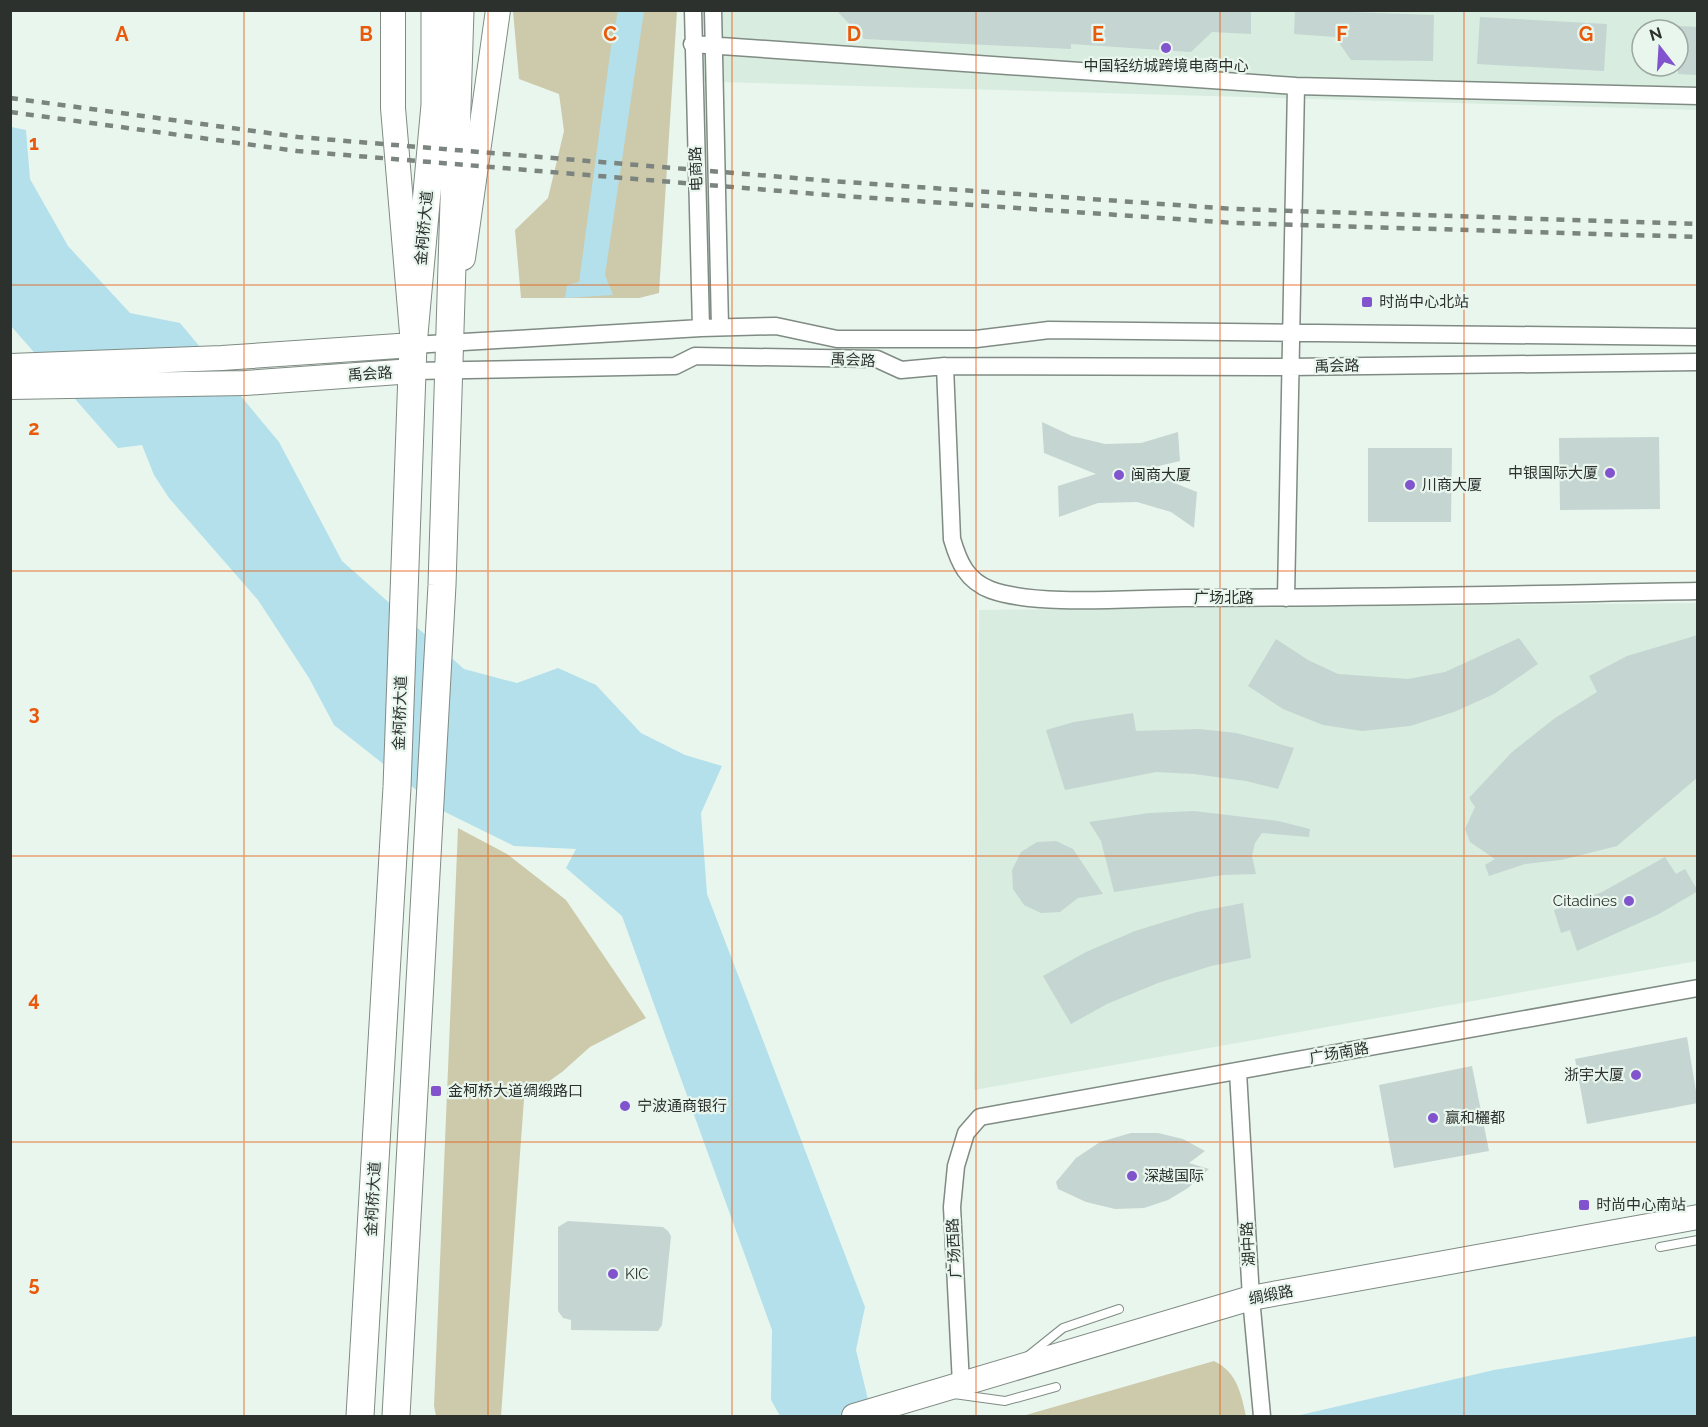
<svg xmlns="http://www.w3.org/2000/svg" width="1708" height="1427" viewBox="0 0 1708 1427" font-family="Raleway,'Noto Sans SC',sans-serif">
<style>
.built{fill:#d8ecdf;fill-rule:evenodd}
.green{fill:#cdcaab}
.water{fill:#b3e0eb}
.building{fill:#c5d5d2}
.lines{fill:none;stroke-linecap:round;stroke-linejoin:round}
.lane-casing{stroke:#7f8b83;stroke-width:10}
.street-casing{stroke:#7f8b83;stroke-width:19}
.secondary-casing{stroke:#7f8b83;stroke-width:26}
.primary-casing{stroke:#7f8b83;stroke-width:29}
.lane{stroke:#fff;stroke-width:8}
.street{stroke:#fff;stroke-width:16}
.secondary{stroke:#fff;stroke-width:24}
.primary{stroke:#fff;stroke-width:27}
.rail{stroke:#7c847f;stroke-width:4.5;stroke-dasharray:8 8;stroke-linecap:butt}
.grid{fill:none;stroke:#e8590c;stroke-width:1.5;stroke-opacity:0.55}
.poi-dot{fill:#8154cd;stroke:#e9f6ee;stroke-width:2}
.labels{text-anchor:middle;stroke-width:4.5;stroke-linejoin:round;paint-order:stroke}
.poi-label{font-size:15px;fill:#2c312e;stroke:#e9f6ee;text-anchor:start}
.street-label{font-size:15px;fill:#2c312e;stroke:#e9f6ee}
.grid-label{font-size:20px;text-anchor:middle;font-weight:bold;fill:#e8590c;stroke:#e9f6ee;stroke-width:4.5;stroke-linejoin:round;paint-order:stroke}
</style>
<rect width="100%" height="100%" fill="#e9f6ee"/>
<path class="built" d="M 692,11 L 1697,11 L 1697,110 L 687,81 ZM 1642,30 L 1678,30 L 1678,66 L 1642,66 Z
M 1697,603 L 1697,961 L 974,1090 L 979,610 Z"/>
<path class="green" d="M 513,11 L 677,11 L 659,293 L 639,298 L 521,298 L 515,230 L 548,198 L 564,131 L 559,94 L 519,79 Z
M 458,828 L 507,854 L 566,900 L 646,1018 L 590,1047 L 562,1072 L 524,1099 L 501,1416 L 436,1416 L 434,1406 Z
M 1214,1361 C 1237,1372 1241,1393 1246,1416 L 1006,1416 L 1026,1415 Z"/>
<path class="water" d="M 618,11 L 644,11 L 605,275 L 613,295 L 565,298 L 567,285 L 579,282 L 611,47 Z
M 11,127 L 26,130 L 30,179 L 68,246 L 130,313 L 180,323 L 279,442 L 342,561 L 464,669 L 517,683 L 558,668 L 596,685 L 641,733 L 685,755 L 722,766 L 701,813 L 707,894 L 865,1307 L 856,1350 L 872,1416 L 780,1416 L 771,1400 L 772,1330 L 622,916 L 566,868 L 576,849 L 514,846 L 443,811 L 334,725 L 309,678 L 258,600 L 169,498 L 154,475 L 142,445 L 118,448 L 11,326 Z
M 1697,1336 L 1697,1416 L 1296,1416 L 1494,1370 Z"/>
<path class="building" d="M 836,10 L 1251,10 L 1251,34 L 1212,32 L 1191,52 L 1071,44 L 1071,49 L 864,39 Z
M 1295,10 L 1434,15 L 1433,61 L 1351,60 L 1335,37 L 1294,34 Z
M 1480,17 L 1607,24 L 1604,71 L 1477,64 Z
M 1678,26 L 1698,27 L 1698,75 L 1678,74 Z
M 1042,422 L 1072,436 L 1105,444 L 1141,443 L 1178,432 L 1180,461 L 1142,470 L 1197,492 L 1194,528 L 1171,512 L 1137,502 L 1098,503 L 1059,517 L 1058,486 L 1096,474 L 1044,453 Z
M 1659,437 L 1660,509 L 1560,510 L 1559,438 Z
M 1368,448 L 1452,448 L 1451,522 L 1368,522 Z
M 1698,635 L 1698,777 L 1617,846 L 1561,860 L 1525,864 L 1489,876 L 1485,865 L 1495,859 L 1470,842 L 1465,829 L 1475,807 L 1469,798 L 1512,752 L 1555,718 L 1597,692 L 1589,676 L 1627,656 Z
M 1519,638 L 1538,664 L 1494,694 L 1454,712 L 1410,726 L 1362,731 L 1323,725 L 1283,709 L 1248,686 L 1276,639 L 1308,660 L 1338,674 L 1408,679 L 1445,672 Z
M 1133,713 L 1136,731 L 1199,729 L 1236,733 L 1294,748 L 1278,789 L 1246,781 L 1194,774 L 1156,772 L 1065,790 L 1046,730 L 1074,722 Z
M 1194,811 L 1278,821 L 1310,829 L 1309,837 L 1262,833 L 1255,843 L 1252,856 L 1256,874 L 1223,875 L 1114,892 L 1101,841 L 1089,822 L 1149,813 Z
M 1056,841 L 1073,849 L 1103,894 L 1078,898 L 1060,912 L 1041,913 L 1024,905 L 1013,889 L 1012,870 L 1021,852 L 1037,842 Z
M 1665,857 L 1676,874 L 1685,869 L 1698,891 L 1659,914 L 1577,951 L 1570,930 L 1561,933 L 1554,910 L 1602,892 Z
M 1243,903 L 1251,958 L 1211,966 L 1158,983 L 1107,1004 L 1071,1024 L 1043,976 L 1086,952 L 1135,931 L 1197,912 Z
M 1687,1037 L 1698,1103 L 1587,1124 L 1575,1059 Z
M 1472,1066 L 1489,1151 L 1394,1168 L 1379,1085 Z
M 1131,1133 L 1158,1133 L 1183,1139 L 1205,1151 L 1189,1163 L 1209,1169 L 1188,1188 L 1168,1200 L 1144,1208 L 1115,1209 L 1086,1202 L 1058,1189 L 1056,1182 L 1076,1158 L 1100,1142 Z
M 568,1221 L 663,1227 L 668,1231 L 671,1236 L 662,1325 L 658,1331 L 571,1330 L 571,1320 L 563,1318 L 558,1311 L 558,1227 Z"/>
<g class="lines">
<defs>
<path id="lane" d="M 1660,1247 L 1698,1240
M 1028,1356 L 1063,1328 L 1119,1309
M 954,1394 L 1005,1401 L 1056,1387"/>
<path id="street" d="M 693,10 L 701,328
M 713,10 L 720,327
M 692,44 L 1296,86 L 1698,96
M 413,345 L 701,328 L 776,326 L 837,339 L 976,339 L 1049,330 L 1698,337
M 945,366 L 952,539 C 959,563 967,581 991,590 C 1039,607 1133,598 1185,598 C 1356,598 1527,594 1698,591
M 413,371 L 675,366 L 695,356 L 877,359 L 901,370 L 945,366 L 1289,367 L 1698,362
M 1286,598 L 1296,86
M 1238,1072 L 1251,1298 L 1262,1416
M 961,1384 L 952,1207 L 956,1166 L 966,1133 L 980,1117 L 1698,988"/>
<path id="secondary" d="M 463,258 L 498,10
M 10,366 L 222,358 L 413,345 L 393,108 L 393,10
M 10,387 L 245,383 L 413,371
M 854,1416 L 1251,1298 L 1698,1217"/>
<path id="primary" d="M 360,1416 L 397,787 L 413,345 L 435,105 L 435,10
M 396,1416 L 442,585 L 460,10"/>
</defs>
<use href="#lane" class="lane-casing"/>
<use href="#street" class="street-casing"/>
<use href="#secondary" class="secondary-casing"/>
<use href="#primary" class="primary-casing"/>
<use href="#lane" class="lane"/>
<use href="#street" class="street"/>
<use href="#secondary" class="secondary"/>
<use href="#primary" class="primary"/>
<path class="rail" d="M 10,98 L 298,137 L 831,181 L 1234,209 L 1698,224
M 10,112 L 297,151 L 829,195 L 1234,223 L 1698,237"/>
</g>
<path class="grid" d="M 244,10 L 244,1416M 488,10 L 488,1416M 732,10 L 732,1416M 976,10 L 976,1416M 1220,10 L 1220,1416M 1464,10 L 1464,1416M 10,285 L 1698,285M 10,571 L 1698,571M 10,856 L 1698,856M 10,1142 L 1698,1142"/>
<g class="poi-dot">
<circle cx="1166" cy="48" r="6"/>
<rect x="1361" y="296" width="12" height="12" rx="3"/>
<circle cx="1610" cy="473" r="6"/>
<circle cx="1119" cy="475" r="6"/>
<circle cx="1410" cy="485" r="6"/>
<circle cx="1629" cy="901" r="6"/>
<circle cx="1636" cy="1075" r="6"/>
<rect x="430" y="1085" width="12" height="12" rx="3"/>
<circle cx="625" cy="1106" r="6"/>
<circle cx="1433" cy="1118" r="6"/>
<circle cx="1132" cy="1176" r="6"/>
<rect x="1578" y="1199" width="12" height="12" rx="3"/>
<circle cx="613" cy="1274" r="6"/>
</g>
<g class="labels">
<g class="poi-label">
<text x="1166" y="71" text-anchor="middle">中国轻纺城跨境电商中心</text>
<text x="1379" y="307">时尚中心北站</text>
<text x="1598" y="478" text-anchor="end">中银国际大厦</text>
<text x="1131" y="480">闽商大厦</text>
<text x="1422" y="490">川商大厦</text>
<text x="1617" y="906" text-anchor="end">Citadines</text>
<text x="1624" y="1080" text-anchor="end">浙宇大厦</text>
<text x="448" y="1096">金柯桥大道绸缎路口</text>
<text x="637" y="1111">宁波通商银行</text>
<text x="1445" y="1123">赢和欐都</text>
<text x="1144" y="1181">深越国际</text>
<text x="1596" y="1210">时尚中心南站</text>
<text x="625" y="1279">KIC</text>
</g>
<g class="street-label">
<text transform="translate(696 169) rotate(-92)" y="5">电商路</text>
<text transform="translate(424 228) rotate(-85)" y="5">金柯桥大道</text>
<text transform="translate(853 360) rotate(3)" y="5">禹会路</text>
<text transform="translate(1337 366) rotate(-1)" y="5">禹会路</text>
<text transform="translate(370 374) rotate(-4)" y="5">禹会路</text>
<text x="1224" y="603">广场北路</text>
<text transform="translate(400 713) rotate(-88)" y="5">金柯桥大道</text>
<text transform="translate(1339 1053) rotate(-10)" y="5">广场南路</text>
<text transform="translate(373 1199) rotate(-87)" y="5">金柯桥大道</text>
<text transform="translate(1248 1244) rotate(-93)" y="5">湖中路</text>
<text transform="translate(954 1248) rotate(-93)" y="5">广场西路</text>
<text transform="translate(1271 1295) rotate(-11)" y="5">绸缎路</text>
</g>
</g>
<g class="grid-label">
<text x="122" y="41">A</text>
<text x="366" y="41">B</text>
<text x="610" y="41">C</text>
<text x="854" y="41">D</text>
<text x="1098" y="41">E</text>
<text x="1342" y="41">F</text>
<text x="1586" y="41">G</text>
<text x="34" y="150">1</text>
<text x="34" y="435">2</text>
<text x="34" y="720">3</text>
<text x="34" y="1006">4</text>
<text x="34" y="1291">5</text>
</g>
<rect width="1708" height="1427" fill="none" stroke="#2c312e" stroke-width="24"/>
<g transform="translate(1660 48) rotate(343)"><circle r="28" fill="#e9f6ee" stroke="#9da7a1" stroke-width="1.5"/>
<path d="M0-4.5L10 22L0 15L-10 22Z" fill="#8154cd"/>
<text y="-9" font-size="16" font-weight="bold" text-anchor="middle" fill="#2c312e">N</text>
</g>
</svg>
